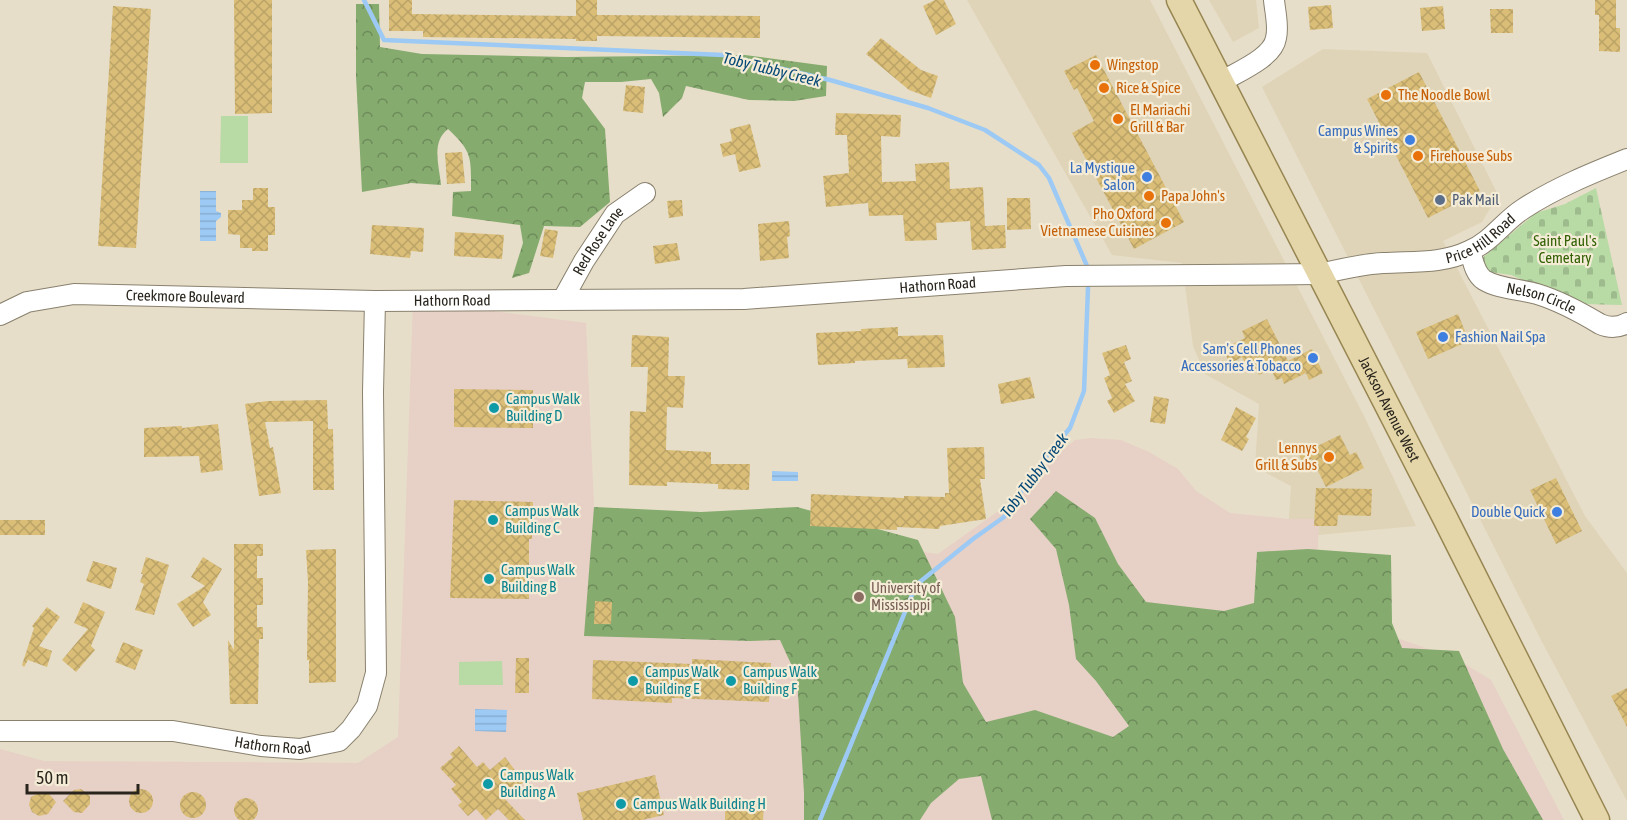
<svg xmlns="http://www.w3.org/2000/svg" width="1627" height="820" viewBox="0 0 1627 820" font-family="'Asap Condensed',sans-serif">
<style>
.built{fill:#dfd4b8}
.education{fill:#e7d0c6}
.green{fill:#b8daa4}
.forest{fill:url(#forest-crowns)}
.cemetery{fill:url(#cemetery-stones)}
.water{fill:url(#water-rules)}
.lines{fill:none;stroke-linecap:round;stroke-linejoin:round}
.stream{stroke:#9dcaf4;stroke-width:4.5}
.building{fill:url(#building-cross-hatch)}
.minor-casing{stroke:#89816e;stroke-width:22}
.major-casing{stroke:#978652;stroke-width:27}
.minor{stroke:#fff;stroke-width:20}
.major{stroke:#e4d6a9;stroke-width:24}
.food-dot{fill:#e8710a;stroke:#f4ecd6;stroke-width:2}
.shop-dot{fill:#3f7fe0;stroke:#f4ecd6;stroke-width:2}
.service-dot{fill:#5c6f8a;stroke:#f4ecd6;stroke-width:2}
.culture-dot{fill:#0f9aa8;stroke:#f4ecd6;stroke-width:2}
.education-dot{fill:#8d6e63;stroke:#f4ecd6;stroke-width:2}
.labels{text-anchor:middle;stroke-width:4.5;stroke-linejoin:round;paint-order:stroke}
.food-label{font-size:15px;fill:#c56008;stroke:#f4ecd6;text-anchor:start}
.shop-label{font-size:15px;fill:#366cbe;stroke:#f4ecd6;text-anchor:end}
.service-label{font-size:15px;fill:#4e5e75;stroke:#f4ecd6;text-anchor:start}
.street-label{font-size:15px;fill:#29251d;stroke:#f4ecd6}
.park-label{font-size:15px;fill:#326003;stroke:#f4ecd6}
.culture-label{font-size:15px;fill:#0d838f;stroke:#f4ecd6;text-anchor:start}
.education-label{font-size:15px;fill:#785e54;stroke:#f4ecd6;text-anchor:start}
.water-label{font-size:16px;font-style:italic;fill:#044877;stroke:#f4ecd6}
</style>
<defs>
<pattern id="forest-crowns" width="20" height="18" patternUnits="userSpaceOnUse" patternTransform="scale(1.5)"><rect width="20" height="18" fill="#85ab6e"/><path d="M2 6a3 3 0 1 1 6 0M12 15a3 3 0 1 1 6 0" fill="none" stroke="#6d8b5a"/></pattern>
<pattern id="cemetery-stones" width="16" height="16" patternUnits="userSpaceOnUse" patternTransform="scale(1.5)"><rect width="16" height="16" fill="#b8daa4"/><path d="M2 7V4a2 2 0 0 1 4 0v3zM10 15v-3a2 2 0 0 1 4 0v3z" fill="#9ebb8d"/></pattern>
<pattern id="water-rules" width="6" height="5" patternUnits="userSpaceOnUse" patternTransform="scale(1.5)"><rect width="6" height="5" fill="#9dcaf4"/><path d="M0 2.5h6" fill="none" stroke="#87add1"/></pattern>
<pattern id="building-cross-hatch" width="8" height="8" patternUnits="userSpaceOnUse" patternTransform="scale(1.5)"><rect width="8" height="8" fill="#dabe78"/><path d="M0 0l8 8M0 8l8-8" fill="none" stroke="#bba367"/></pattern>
</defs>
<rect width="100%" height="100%" fill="#e7dec9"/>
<path class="built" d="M 967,0 L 1150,0 L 1366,420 L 1416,526 L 1318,535 L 1319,519 L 1289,519 L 1291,486 L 1255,467 L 1259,404 L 1205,374 L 1193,346 L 1182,263 L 1112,255 Z
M 1209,0 L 1256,0 L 1259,28 L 1233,42 Z
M 1323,49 L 1427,53 L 1498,195 L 1482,222 L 1443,241 L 1585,516 L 1627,573 L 1627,801 L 1541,640 L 1262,87 Z"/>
<path class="education" d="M 413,301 L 586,323 L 594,507 L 938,554 L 1004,507 L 1024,483 L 1075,440 L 1091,438 L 1121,440 L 1149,452 L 1178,469 L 1196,491 L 1230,513 L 1289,519 L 1319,519 L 1314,639 L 1397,638 L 1457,659 L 1491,680 L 1564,820 L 0,820 L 0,749 L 44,761 L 358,763 L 398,737 Z"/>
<path class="green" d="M 221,116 L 248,116 L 248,163 L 220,163 Z
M 502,661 L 503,685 L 459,685 L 459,662 Z"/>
<path class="forest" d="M 356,4 L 379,4 L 380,47 L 422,54 L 566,57 L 745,55 L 827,66 L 826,96 L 794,101 L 749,100 L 686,86 L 682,98 L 663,117 L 659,93 L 651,79 L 621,82 L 585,82 L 582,98 L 605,129 L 610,202 L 580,227 L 544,226 L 529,273 L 512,278 L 523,243 L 520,225 L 452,216 L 453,192 L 471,191 C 471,158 473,152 448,129 C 431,142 439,165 441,185 L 411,183 L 362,192 L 356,76 Z
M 1056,491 L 1095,518 L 1118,564 L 1146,602 L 1224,611 L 1254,603 L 1257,552 L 1308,549 L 1391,555 L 1392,623 L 1402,648 L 1459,651 L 1503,749 L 1543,820 L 992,820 L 981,776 L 959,779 L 931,803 L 920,820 L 804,820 L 804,793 L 797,677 L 780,640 L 750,641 L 584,636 L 594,507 L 701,512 L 797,507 L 918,540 L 955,617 L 963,683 L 986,722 L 1035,710 L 1113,737 L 1129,726 L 1096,681 L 1076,659 L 1069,605 L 1056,549 L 1030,519 Z"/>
<path class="cemetery" d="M 1596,188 L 1622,305 L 1582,304 L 1511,275 L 1483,271 L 1481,259 L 1536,213 L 1565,204 Z"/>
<path class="water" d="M 200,191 L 216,191 L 216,211 L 221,213 L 221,217 L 216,221 L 216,241 L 200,241 Z
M 772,471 L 798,472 L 798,481 L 772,481 Z
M 475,709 L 507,710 L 506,732 L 475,731 Z"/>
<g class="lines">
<path class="stream" d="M 364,0 L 384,40 L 723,55 L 830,80 L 928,108 L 985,130 L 1039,165 L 1049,178 L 1087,266
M 820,820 L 916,585 L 973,539 L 1004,517 L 1040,464 L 1070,428 L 1084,391 L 1088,288"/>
</g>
<path class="building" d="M 234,0 L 272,0 L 272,113 L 235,114 Z
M 389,0 L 412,0 L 412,14 L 576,16 L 576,0 L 597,0 L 597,15 L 760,16 L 760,38 L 597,36 L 597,41 L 576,41 L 576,39 L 423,37 L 423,31 L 389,31 Z
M 935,0 L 944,0 L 956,24 L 936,35 L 923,6 Z
M 1595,0 L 1616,0 L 1616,28 L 1620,28 L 1620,52 L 1599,51 L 1599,15 L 1595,15 Z
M 1331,5 L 1333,28 L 1310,30 L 1308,7 Z
M 113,6 L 151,9 L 136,248 L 98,246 Z
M 1443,6 L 1445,29 L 1422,31 L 1420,8 Z
M 1490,9 L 1513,9 L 1513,33 L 1491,33 Z
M 881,38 L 921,70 L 938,76 L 931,98 L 909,90 L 866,54 Z
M 1096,55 L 1184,222 L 1134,249 L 1072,133 L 1094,121 L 1077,88 L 1074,90 L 1064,71 Z
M 1419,72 L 1480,191 L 1428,218 L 1367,99 Z
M 626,85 L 645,87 L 643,113 L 623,111 Z
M 836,113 L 901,115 L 900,137 L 881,136 L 882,182 L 916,181 L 915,164 L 949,162 L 950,189 L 983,187 L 985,226 L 1005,225 L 1006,248 L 972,250 L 970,221 L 936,223 L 937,240 L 905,241 L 903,215 L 869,216 L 868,203 L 826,207 L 823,176 L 849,173 L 847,135 L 835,135 Z
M 750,124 L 761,167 L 739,172 L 735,154 L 723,157 L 720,144 L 732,141 L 730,129 Z
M 462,152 L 465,183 L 447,184 L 445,153 Z
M 253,188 L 268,188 L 268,207 L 275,207 L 275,235 L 268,235 L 268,251 L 252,251 L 252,248 L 240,248 L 240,235 L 228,234 L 228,210 L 242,210 L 242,200 L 253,200 Z
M 1007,198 L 1030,198 L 1031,229 L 1007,230 Z
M 682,200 L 683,216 L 669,218 L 667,201 Z
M 789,221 L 790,236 L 787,237 L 789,258 L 760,261 L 758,224 Z
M 372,225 L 424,228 L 423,252 L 411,251 L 410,258 L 370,254 Z
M 545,229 L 558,231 L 553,258 L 540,256 Z
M 455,232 L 504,235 L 502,259 L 454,256 Z
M 677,243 L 680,260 L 655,264 L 653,246 Z
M 1458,314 L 1469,341 L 1428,359 L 1416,332 Z
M 1267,319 L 1288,361 L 1312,349 L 1323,373 L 1309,380 L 1306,373 L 1284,384 L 1282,378 L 1276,380 L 1271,369 L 1259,375 L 1255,368 L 1249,371 L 1242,357 L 1230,364 L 1223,349 L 1245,338 L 1242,331 Z
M 898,327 L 898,336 L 943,335 L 945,367 L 908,368 L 907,359 L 855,361 L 855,363 L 818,365 L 816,333 L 861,331 L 861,329 Z
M 632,335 L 669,337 L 668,376 L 685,376 L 683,408 L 667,407 L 666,450 L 711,452 L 711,464 L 750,464 L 749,490 L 718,489 L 718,484 L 667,482 L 667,486 L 629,485 L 630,411 L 646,412 L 648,367 L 631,367 Z
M 1126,345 L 1131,359 L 1124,362 L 1132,381 L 1125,384 L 1135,401 L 1114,413 L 1107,401 L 1112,398 L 1104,378 L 1110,375 L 1102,353 Z
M 1030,377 L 1035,398 L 1001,404 L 998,384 Z
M 454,389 L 533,390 L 533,428 L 454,427 Z
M 1154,396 L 1169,399 L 1165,424 L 1150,422 Z
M 327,400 L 328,429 L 333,429 L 334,490 L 313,490 L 313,421 L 265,422 L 270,448 L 273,447 L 281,493 L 259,496 L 245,404 L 268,401 Z
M 1236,407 L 1256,418 L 1246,437 L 1249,439 L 1242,451 L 1221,440 Z
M 218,424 L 223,470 L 201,473 L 199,456 L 144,457 L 144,428 L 182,426 L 182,428 Z
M 1340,435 L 1350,455 L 1356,452 L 1364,468 L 1326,487 L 1312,459 L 1303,463 L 1296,449 L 1306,444 L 1309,450 Z
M 984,447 L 985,479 L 980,479 L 986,519 L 940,526 L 939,529 L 897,527 L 897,530 L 810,526 L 811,494 L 904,498 L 904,496 L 945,497 L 945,493 L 949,493 L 947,448 Z
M 1556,478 L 1582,531 L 1556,544 L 1530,490 Z
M 1316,488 L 1372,489 L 1371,516 L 1338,515 L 1337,526 L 1314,526 Z
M 454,500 L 533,502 L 532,539 L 529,539 L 529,599 L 450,598 Z
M 0,520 L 45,520 L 45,535 L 0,535 Z
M 234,544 L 263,544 L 263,556 L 257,556 L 257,578 L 263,578 L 263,605 L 257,605 L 257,627 L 263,627 L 263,639 L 259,639 L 258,704 L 230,704 L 228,640 L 234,650 Z
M 336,549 L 336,682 L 309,683 L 309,660 L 307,660 L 308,582 L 306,550 Z
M 146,557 L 169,565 L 154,615 L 135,610 L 144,584 L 140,582 L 143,574 L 141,574 Z
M 203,557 L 222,569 L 203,602 L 211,615 L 193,627 L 177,604 L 205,586 L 191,577 Z
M 93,561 L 117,568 L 111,589 L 86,581 Z
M 595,601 L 612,602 L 611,624 L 594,624 Z
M 83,602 L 105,612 L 91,646 L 95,650 L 76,672 L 62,660 L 88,629 L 74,623 Z
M 47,607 L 60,617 L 39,646 L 52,651 L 47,667 L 28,660 L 24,667 L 22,665 L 34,628 L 32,626 Z
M 123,642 L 143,650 L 135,670 L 115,662 Z
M 516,658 L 529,658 L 529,693 L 515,693 Z
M 692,659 L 771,663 L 769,702 L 672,698 L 672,703 L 592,699 L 593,660 L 692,664 Z
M 1627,688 L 1627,727 L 1611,696 Z
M 459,746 L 477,767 L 483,762 L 490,770 L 505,757 L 524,782 L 505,799 L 525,820 L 509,820 L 498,809 L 486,820 L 476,809 L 468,816 L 458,805 L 462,802 L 451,789 L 456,785 L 440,768 L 453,757 L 450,754 Z
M 655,775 L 664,815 L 642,820 L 583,820 L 577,793 Z
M129 801a12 12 0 1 1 24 0a12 12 0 1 1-24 0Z
M 81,789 L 90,796 L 90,804 L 82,813 L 74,812 L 63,801 L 74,790 Z
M 41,792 L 49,794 L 56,802 L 48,814 L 39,816 L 32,812 L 29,805 L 31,797 Z
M180 805a13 13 0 1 1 26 0a13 13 0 1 1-26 0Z
M234 810a12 12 0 1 1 24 0a12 12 0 1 1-24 0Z
M 725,803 L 764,804 L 763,820 L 725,820 Z"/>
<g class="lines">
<defs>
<g id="minor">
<path d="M 1221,82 C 1237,72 1273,58 1276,38 C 1279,26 1275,12 1274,0"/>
<path id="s1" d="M 1470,251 C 1473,261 1475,274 1484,280 C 1499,289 1520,289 1537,294 C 1560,301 1580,312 1600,324 C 1609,328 1618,328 1627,323"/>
<path id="s2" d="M 563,299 L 584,261 L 615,214 L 645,193"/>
<path id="s3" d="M 0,315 L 27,302 L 74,294 L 375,301 L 744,299 L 1066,276 L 1320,274 C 1341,269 1362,264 1383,263 C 1413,261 1442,264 1469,251 C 1491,242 1504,221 1523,209 C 1555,188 1592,173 1627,159"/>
<path id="s4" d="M 0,731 L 173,731 L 261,746 L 300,749 L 339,741 L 351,729 L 367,706 L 376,673 L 373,392 L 375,301"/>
</g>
<g id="major">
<path id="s5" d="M 1179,0 L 1445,518 L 1597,820"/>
</g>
</defs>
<use href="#minor" class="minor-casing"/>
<use href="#major" class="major-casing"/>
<use href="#minor" class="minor"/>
<use href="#major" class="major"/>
</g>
<g class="food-dot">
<circle cx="1095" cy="65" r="6"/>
<circle cx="1104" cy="88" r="6"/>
<circle cx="1386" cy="95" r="6"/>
<circle cx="1118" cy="119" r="6"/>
<circle cx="1418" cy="156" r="6"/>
<circle cx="1149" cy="196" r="6"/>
<circle cx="1166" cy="223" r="6"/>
<circle cx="1329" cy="457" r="6"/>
</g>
<g class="shop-dot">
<circle cx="1410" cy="140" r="6"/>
<circle cx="1147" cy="177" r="6"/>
<circle cx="1443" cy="337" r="6"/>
<circle cx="1313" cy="358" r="6"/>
<circle cx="1557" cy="512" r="6"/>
</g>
<circle class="service-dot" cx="1440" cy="200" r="6"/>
<g class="culture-dot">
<circle cx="494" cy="408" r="6"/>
<circle cx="493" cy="520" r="6"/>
<circle cx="489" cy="579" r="6"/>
<circle cx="633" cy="681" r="6"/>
<circle cx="731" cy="681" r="6"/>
<circle cx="488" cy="784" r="6"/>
<circle cx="621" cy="804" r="6"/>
</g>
<circle class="education-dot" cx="859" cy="597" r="6"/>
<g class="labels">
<g class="food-label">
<text x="1107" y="70">Wingstop</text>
<text x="1116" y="93">Rice &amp; Spice</text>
<text x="1398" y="100">The Noodle Bowl</text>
<text x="1130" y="115">El Mariachi<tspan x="1130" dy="17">Grill &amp; Bar</tspan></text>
<text x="1430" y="161">Firehouse Subs</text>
<text x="1161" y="201">Papa John's</text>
<text x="1154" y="219" text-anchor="end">Pho Oxford<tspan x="1154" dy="17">Vietnamese Cuisines</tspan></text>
<text x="1317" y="453" text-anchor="end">Lennys<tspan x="1317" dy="17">Grill &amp; Subs</tspan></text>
</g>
<g class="shop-label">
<text x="1398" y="136">Campus Wines<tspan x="1398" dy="17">&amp; Spirits</tspan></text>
<text x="1135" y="173">La Mystique<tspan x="1135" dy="17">Salon</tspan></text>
<text x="1455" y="342" text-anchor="start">Fashion Nail Spa</text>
<text x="1301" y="354">Sam's Cell Phones<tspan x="1301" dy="17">Accessories &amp; Tobacco</tspan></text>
<text x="1545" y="517">Double Quick</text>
</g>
<g class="service-label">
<text x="1452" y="205">Pak Mail</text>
</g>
<g class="street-label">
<text dy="5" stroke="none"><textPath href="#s3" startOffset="1492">Price Hill Road</textPath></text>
<text dy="5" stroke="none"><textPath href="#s2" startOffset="68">Red Rose Lane</textPath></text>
<text dy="5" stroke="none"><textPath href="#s3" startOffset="942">Hathorn Road</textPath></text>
<text dy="5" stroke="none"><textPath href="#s3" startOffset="189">Creekmore Boulevard</textPath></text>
<text dy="5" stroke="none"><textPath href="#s1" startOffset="93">Nelson Circle</textPath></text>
<text dy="5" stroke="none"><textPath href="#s3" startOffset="456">Hathorn Road</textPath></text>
<text dy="5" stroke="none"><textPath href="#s5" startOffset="460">Jackson Avenue West</textPath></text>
<text dy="5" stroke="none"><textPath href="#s4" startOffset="274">Hathorn Road</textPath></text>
</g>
<g class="park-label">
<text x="1565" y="246">Saint Paul's<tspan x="1565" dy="17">Cemetary</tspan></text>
</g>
<g class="culture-label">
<text x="506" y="404">Campus Walk<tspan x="506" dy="17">Building D</tspan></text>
<text x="505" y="516">Campus Walk<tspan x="505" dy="17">Building C</tspan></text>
<text x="501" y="575">Campus Walk<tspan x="501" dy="17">Building B</tspan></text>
<text x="645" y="677">Campus Walk<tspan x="645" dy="17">Building E</tspan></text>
<text x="743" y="677">Campus Walk<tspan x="743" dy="17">Building F</tspan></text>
<text x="500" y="780">Campus Walk<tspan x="500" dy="17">Building A</tspan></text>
<text x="633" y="809">Campus Walk Building H</text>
</g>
<g class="education-label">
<text x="871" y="593">University of<tspan x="871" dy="17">Mississippi</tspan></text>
</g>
<g class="water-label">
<text transform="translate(772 69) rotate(14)" y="6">Toby Tubby Creek</text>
<text transform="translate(1034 475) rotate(-53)" y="6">Toby Tubby Creek</text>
</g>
</g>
<path d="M27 784v9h111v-9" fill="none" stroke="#29251d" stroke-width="3"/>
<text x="36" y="784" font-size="18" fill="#29251d" stroke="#f4ecd6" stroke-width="4.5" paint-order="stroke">50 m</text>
</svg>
